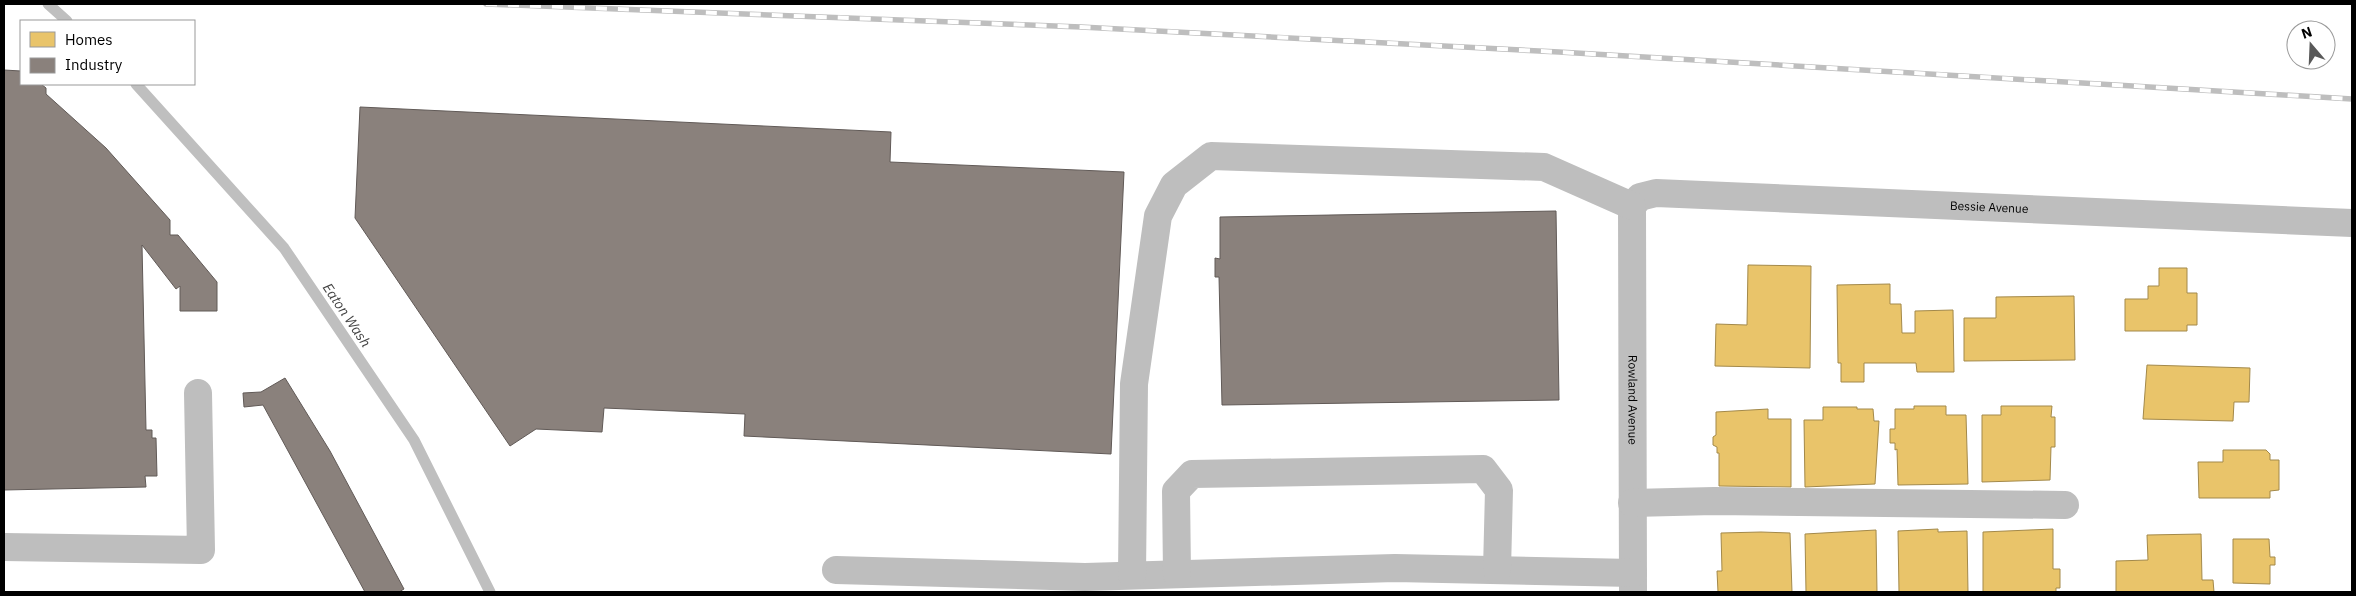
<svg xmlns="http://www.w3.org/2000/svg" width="2356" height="596" viewBox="0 0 2356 596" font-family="'IBM Plex Sans',sans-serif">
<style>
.homes{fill:#e9c46a;stroke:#a3894a}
.industry{fill:#8a817c;stroke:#615a57}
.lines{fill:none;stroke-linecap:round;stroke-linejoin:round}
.stream{stroke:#bfbfbf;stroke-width:11}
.minor{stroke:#bebebe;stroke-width:28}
.rail-casing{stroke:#bebebe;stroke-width:5.5}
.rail{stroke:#fff;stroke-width:4;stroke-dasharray:11;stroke-linecap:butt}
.labels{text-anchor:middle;stroke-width:5;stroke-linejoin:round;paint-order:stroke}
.street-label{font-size:12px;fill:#000;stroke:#fff}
.water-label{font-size:14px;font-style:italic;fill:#444;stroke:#fff}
</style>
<rect width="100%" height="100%" fill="#fff"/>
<path class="homes" d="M 1748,265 L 1811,266 L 1810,368 L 1715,366 L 1716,324 L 1747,325 Z
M 2159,268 L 2187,268 L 2187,293 L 2197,293 L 2197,325 L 2187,325 L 2187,331 L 2125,331 L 2125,299 L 2148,299 L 2148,286 L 2159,286 Z
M 1890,284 L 1890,304 L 1901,304 L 1902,333 L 1915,333 L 1915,311 L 1953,310 L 1954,372 L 1917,372 L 1916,363 L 1864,363 L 1864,382 L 1841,382 L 1841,363 L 1838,363 L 1837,285 Z
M 2074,296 L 2075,360 L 1964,361 L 1964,318 L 1996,318 L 1996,297 Z
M 2147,365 L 2250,368 L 2249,402 L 2234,402 L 2233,421 L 2143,419 Z
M 1914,406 L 1946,406 L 1946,415 L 1966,415 L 1968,484 L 1898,485 L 1897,449 L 1895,450 L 1895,443 L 1890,443 L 1890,429 L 1895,429 L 1895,409 L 1914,409 Z
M 2001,406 L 2052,406 L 2051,417 L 2055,417 L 2055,447 L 2051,447 L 2050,480 L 1982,482 L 1982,415 L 2001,415 Z
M 1823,407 L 1857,407 L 1857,409 L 1873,409 L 1874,421 L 1879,421 L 1875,484 L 1805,487 L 1804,420 L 1823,420 Z
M 1768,409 L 1768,419 L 1791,419 L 1791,487 L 1719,486 L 1719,453 L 1717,453 L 1717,447 L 1713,445 L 1713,437 L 1716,435 L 1716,412 Z
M 2223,450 L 2266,450 L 2270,454 L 2270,460 L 2279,460 L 2279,490 L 2270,491 L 2270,498 L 2199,498 L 2198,462 L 2223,462 Z
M 1938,529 L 1938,532 L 1967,531 L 1968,592 L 1899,592 L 1898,531 Z
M 2053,529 L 2053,569 L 2060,569 L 2060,588 L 2056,588 L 2056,592 L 1983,592 L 1983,532 Z
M 1876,530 L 1877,592 L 1806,592 L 1805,534 Z
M 1761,532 L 1790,533 L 1792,592 L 1718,592 L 1717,571 L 1722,571 L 1721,533 Z
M 2201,534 L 2202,580 L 2213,580 L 2214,592 L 2116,592 L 2116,561 L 2148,560 L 2147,535 Z
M 2233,539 L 2269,539 L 2270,557 L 2275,557 L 2275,565 L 2270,565 L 2270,584 L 2233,583 Z"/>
<path class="industry" d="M 4,70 L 21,71 L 21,84 L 41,84 L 46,88 L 46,94 L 106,148 L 170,220 L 170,235 L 178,235 L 217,282 L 217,311 L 180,311 L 180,286 L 176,289 L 142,245 L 146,430 L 152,430 L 152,438 L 156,438 L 157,476 L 145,476 L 146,487 L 4,490 Z
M 360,107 L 891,132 L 890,162 L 1124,172 L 1111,454 L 744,436 L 745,414 L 604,408 L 602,432 L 536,429 L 510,446 L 355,218 Z
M 1556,211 L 1559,400 L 1222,405 L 1219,277 L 1215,277 L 1215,258 L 1220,259 L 1220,217 Z
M 285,378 L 330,451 L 404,589 L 399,592 L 365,592 L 263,405 L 244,407 L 243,393 L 261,392 Z"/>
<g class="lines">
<path class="stream" d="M 48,4 L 67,21
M 136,84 L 284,248 L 414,440 L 490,592"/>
<g class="minor">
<path id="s1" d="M 1632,206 L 1640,197 L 1656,193 L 2352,223"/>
<path id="s2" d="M 1632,206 L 1633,591"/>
<path d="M 1632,503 L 1714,501 L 2065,505"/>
<path d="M 4,547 L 201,550 L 198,393"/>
<path d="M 836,570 L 1085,577 L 1395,568 L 1633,573"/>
<path d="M 1177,574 L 1176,491 L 1192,474 L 1483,469 L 1499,490 L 1497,570"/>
<path d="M 1132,575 L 1134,384 L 1158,216 L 1174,185 L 1211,156 L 1544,167 L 1632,206"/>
</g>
<defs>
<path id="rail" d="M 486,4 L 1081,27 L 1559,52 L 2352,99"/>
</defs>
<use href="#rail" class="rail-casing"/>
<use href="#rail" class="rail"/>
</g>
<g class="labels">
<g class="street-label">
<text dy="4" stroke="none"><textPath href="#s1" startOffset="362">Bessie Avenue</textPath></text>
<text dy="4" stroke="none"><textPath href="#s2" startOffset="194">Rowland Avenue</textPath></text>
</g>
<g class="water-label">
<text transform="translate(347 315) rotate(56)" y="5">Eaton Wash</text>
</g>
</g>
<rect width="2356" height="596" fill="none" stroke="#000000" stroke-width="10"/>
<rect x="20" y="20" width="175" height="65" fill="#ffffff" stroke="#999999"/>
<rect x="30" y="32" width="25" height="15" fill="#e9c46a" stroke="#999999"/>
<text x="65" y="45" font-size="15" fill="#000000">Homes</text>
<rect x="30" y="58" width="25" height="15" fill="#8a817c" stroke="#999999"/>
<text x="65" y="70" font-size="15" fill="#000000">Industry</text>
<g transform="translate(2311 45) rotate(341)"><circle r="24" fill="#ffffff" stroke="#999999"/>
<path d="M0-4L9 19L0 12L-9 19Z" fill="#595959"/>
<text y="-8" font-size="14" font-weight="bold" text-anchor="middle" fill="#000000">N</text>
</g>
</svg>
